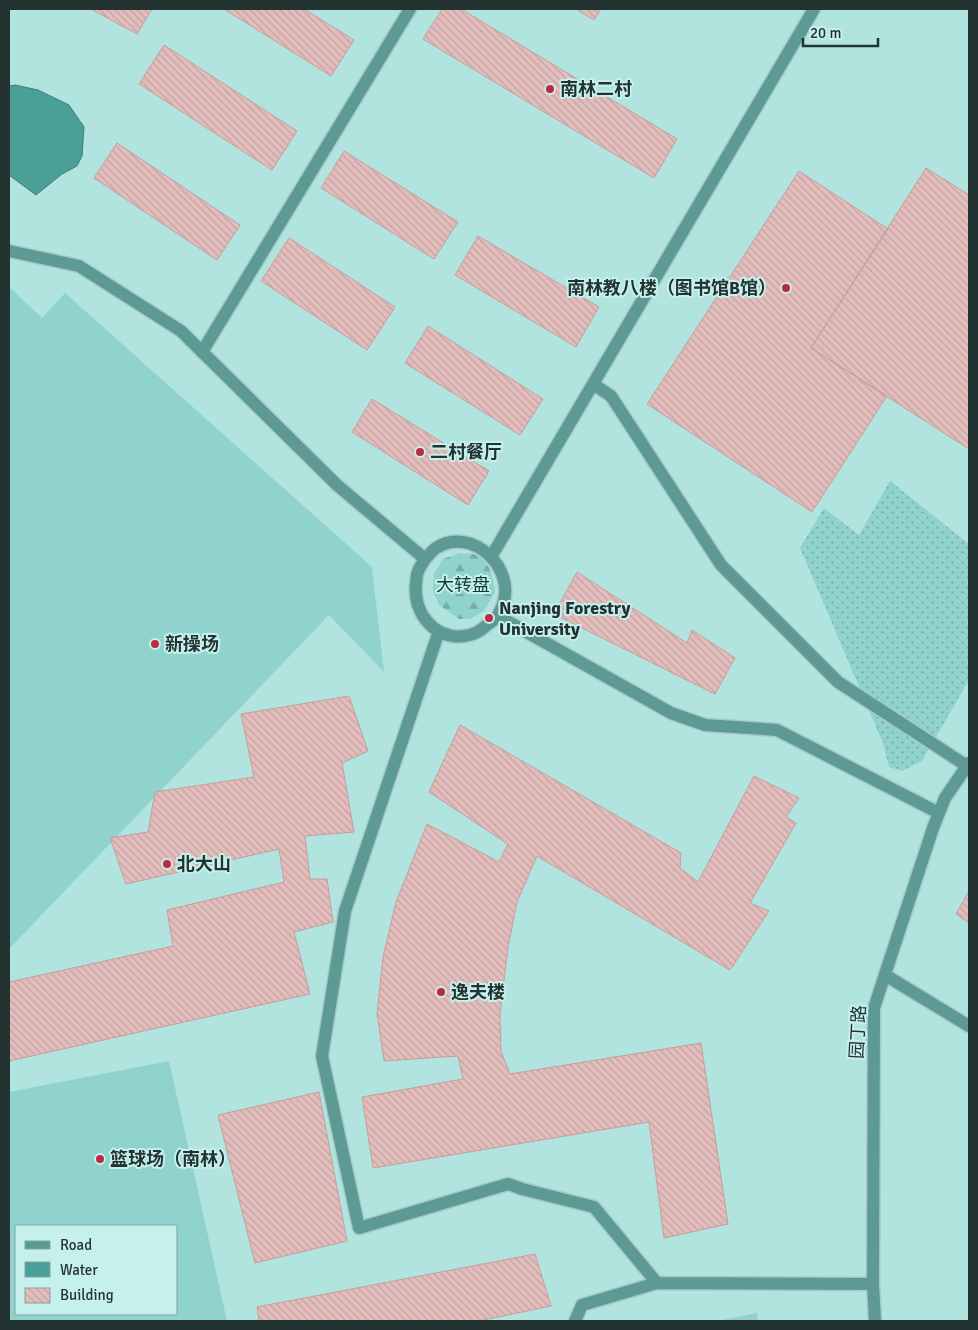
<svg xmlns="http://www.w3.org/2000/svg" width="978" height="1330" viewBox="0 0 978 1330" font-family="Signika,'Noto Sans SC',sans-serif">
<style>
.built{fill:#b1e4de;fill-rule:evenodd}
.grass{fill:url(#grass-dots)}
.forest{fill:url(#forest-firs)}
.pitch{fill:#90d3cc;fill-rule:evenodd}
.water{fill:#4a9f97;stroke:#3e7f79}
.building{fill:url(#building-back-hatch);stroke:#c49f9e}
.lines{fill:none;stroke-linecap:round;stroke-linejoin:round}
.minor-casing{stroke:#a5cac6;stroke-width:15}
.minor{stroke:#5d9a94;stroke-width:12}
.poi-dot{fill:#bb2a3d;stroke:#c6f0eb;stroke-width:2}
.labels{text-anchor:middle;stroke-width:4;stroke-linejoin:round;paint-order:stroke}
.poi-label{font-size:18px;font-weight:bold;fill:#233332;stroke:#c6f0eb;text-anchor:start}
.park-label{font-size:18px;fill:#113936;stroke:#c6f0eb}
.street-label{font-size:18px;fill:#233332;stroke:#c6f0eb}
</style>
<defs>
<pattern id="grass-dots" width="8" height="8" patternUnits="userSpaceOnUse" patternTransform="scale(1.25)"><rect width="8" height="8" fill="#90d3cc"/><path d="M2 2h.1M6 6h.1" fill="none" stroke="#75aca6" stroke-width="1.8" stroke-linecap="round"/></pattern>
<pattern id="forest-firs" width="22" height="20" patternUnits="userSpaceOnUse" patternTransform="scale(1.25)"><rect width="22" height="20" fill="#90d3cc"/><path d="M5 1l3.5 6h-7zM16 11l3.5 6h-7z" fill="#75aca6"/></pattern>
<pattern id="building-back-hatch" width="6" height="6" patternUnits="userSpaceOnUse" patternTransform="scale(1.25)"><rect width="6" height="6" fill="#e3bdbc"/><path d="M-1 5l2 2M0 0l6 6M5-1l2 2" fill="none" stroke="#c2a3a2"/></pattern>
</defs>
<rect width="100%" height="100%" fill="#c6f0eb"/>
<path class="built" d="M 9,9 L 969,9 L 969,1321 L 9,1321 ZM 16,1226 L 176,1226 L 176,1314 L 16,1314 Z"/>
<path class="grass" d="M 890,481 L 969,544 L 969,680 L 922,761 L 902,771 L 889,767 L 883,743 L 800,548 L 824,508 L 859,535 Z"/>
<path class="forest" d="M 460,553 C 464,554 469,553 473,554 C 490,559 493,577 495,592 L 484,611 L 470,619 L 459,619 L 439,605 L 433,589 L 434,574 L 443,559 Z"/>
<path class="pitch" d="M 9,287 L 42,318 L 65,293 L 372,567 L 384,672 L 329,615 L 9,949 Z
M 169,1061 L 227,1321 L 9,1321 L 9,1092 ZM 16,1226 L 176,1226 L 176,1314 L 16,1314 Z
M 757,1313 L 758,1321 L 718,1321 Z"/>
<path class="water" d="M 15,85 L 38,90 L 69,105 L 84,127 L 82,156 L 77,166 L 62,174 L 36,195 L 9,175 L 9,86 Z"/>
<path class="building" d="M 91,9 L 152,9 L 137,34 Z
M 224,9 L 304,9 L 354,40 L 331,76 Z
M 442,9 L 461,9 L 677,139 L 654,178 L 423,39 Z
M 576,9 L 601,9 L 594,20 Z
M 164,45 L 297,131 L 272,170 L 139,84 Z
M 117,143 L 240,225 L 217,260 L 94,178 Z
M 344,151 L 458,222 L 434,259 L 321,188 Z
M 926,168 L 969,195 L 969,449 L 811,348 Z
M 799,171 L 888,229 L 811,348 L 887,396 L 812,512 L 647,404 Z
M 478,236 L 599,307 L 576,347 L 455,275 Z
M 289,238 L 395,307 L 367,350 L 261,281 Z
M 428,326 L 543,399 L 520,435 L 405,363 Z
M 372,399 L 489,471 L 468,505 L 352,432 Z
M 577,572 L 687,643 L 692,630 L 735,658 L 715,694 L 554,614 Z
M 349,696 L 368,751 L 342,763 L 354,832 L 305,836 L 310,879 L 327,879 L 333,922 L 294,932 L 310,994 L 9,1061 L 9,982 L 173,946 L 167,910 L 284,882 L 279,849 L 126,884 L 110,838 L 148,832 L 155,792 L 254,777 L 241,714 Z
M 460,725 L 681,853 L 680,868 L 698,882 L 754,776 L 799,798 L 786,817 L 796,823 L 750,903 L 769,911 L 730,970 L 537,856 L 517,902 L 508,947 L 500,1014 L 501,1051 L 510,1074 L 701,1043 L 728,1224 L 664,1238 L 649,1122 L 373,1168 L 362,1097 L 463,1079 L 458,1056 L 384,1061 L 377,1014 L 383,957 L 396,902 L 427,824 L 499,862 L 508,844 L 429,792 Z
M 969,891 L 969,923 L 956,914 Z
M 319,1092 L 347,1241 L 255,1263 L 218,1115 Z
M 535,1254 L 551,1306 L 479,1321 L 259,1321 L 257,1307 Z"/>
<g class="lines">
<defs>
<path id="minor" d="M 9,251 L 79,266 L 181,331 L 337,485 L 425,559 C 429,555 432,551 436,548 C 472,525 518,569 502,607 C 500,610 499,614 497,617 C 495,620 491,622 488,624 C 482,630 473,635 465,636 C 433,640 413,612 416,583 C 417,580 416,575 418,572 C 419,567 423,563 425,559
M 202,352 L 410,9
M 593,384 L 611,396 L 721,565 L 838,682 L 967,766
M 491,557 L 814,9
M 498,616 L 671,713 L 705,725 L 777,730 L 939,813
M 439,631 L 345,911 L 322,1056 L 359,1228 L 508,1184 L 522,1189 L 594,1207 L 657,1283 L 873,1284
M 885,975 L 969,1026
M 575,1321 L 582,1305 L 657,1283
M 875,1321 L 873,1284 L 874,1008 L 933,828 L 945,798 L 969,763"/>
</defs>
<use href="#minor" class="minor-casing"/>
<use href="#minor" class="minor"/>
</g>
<g class="poi-dot">
<circle cx="550" cy="89" r="5"/>
<circle cx="786" cy="288" r="5"/>
<circle cx="420" cy="452" r="5"/>
<circle cx="489" cy="618" r="5"/>
<circle cx="155" cy="644" r="5"/>
<circle cx="167" cy="864" r="5"/>
<circle cx="441" cy="992" r="5"/>
<circle cx="100" cy="1159" r="5"/>
</g>
<g class="labels">
<g class="poi-label">
<text x="560" y="95">南林二村</text>
<text x="776" y="294" text-anchor="end">南林教八楼（图书馆B馆）</text>
<text x="430" y="458">二村餐厅</text>
<text x="499" y="614">Nanjing Forestry<tspan x="499" dy="21">University</tspan></text>
<text x="165" y="650">新操场</text>
<text x="177" y="870">北大山</text>
<text x="451" y="998">逸夫楼</text>
<text x="110" y="1165">篮球场（南林）</text>
</g>
<g class="park-label">
<text x="463" y="591">大转盘</text>
</g>
<g class="street-label">
<text transform="translate(858 1032) rotate(-87)" y="6">园丁路</text>
</g>
</g>
<rect width="978" height="1330" fill="none" stroke="#233332" stroke-width="20"/>
<rect x="15" y="1225" width="162" height="90" fill="#c6f0eb" stroke="#85a4a1"/>
<rect x="25" y="1241" width="25" height="8" fill="#5d9a94" stroke="#85a4a1"/>
<text x="60" y="1250" font-size="15" fill="#233332">Road</text>
<rect x="25" y="1262" width="25" height="15" fill="#4a9f97" stroke="#85a4a1"/>
<text x="60" y="1275" font-size="15" fill="#233332">Water</text>
<rect x="25" y="1288" width="25" height="15" fill="url(#building-back-hatch)" stroke="#85a4a1"/>
<text x="60" y="1300" font-size="15" fill="#233332">Building</text>
<path d="M803 38v8h75v-8" fill="none" stroke="#233332" stroke-width="2.5"/>
<text x="810" y="38" font-size="15" fill="#233332" stroke="#c6f0eb" stroke-width="4" paint-order="stroke">20 m</text>
</svg>
